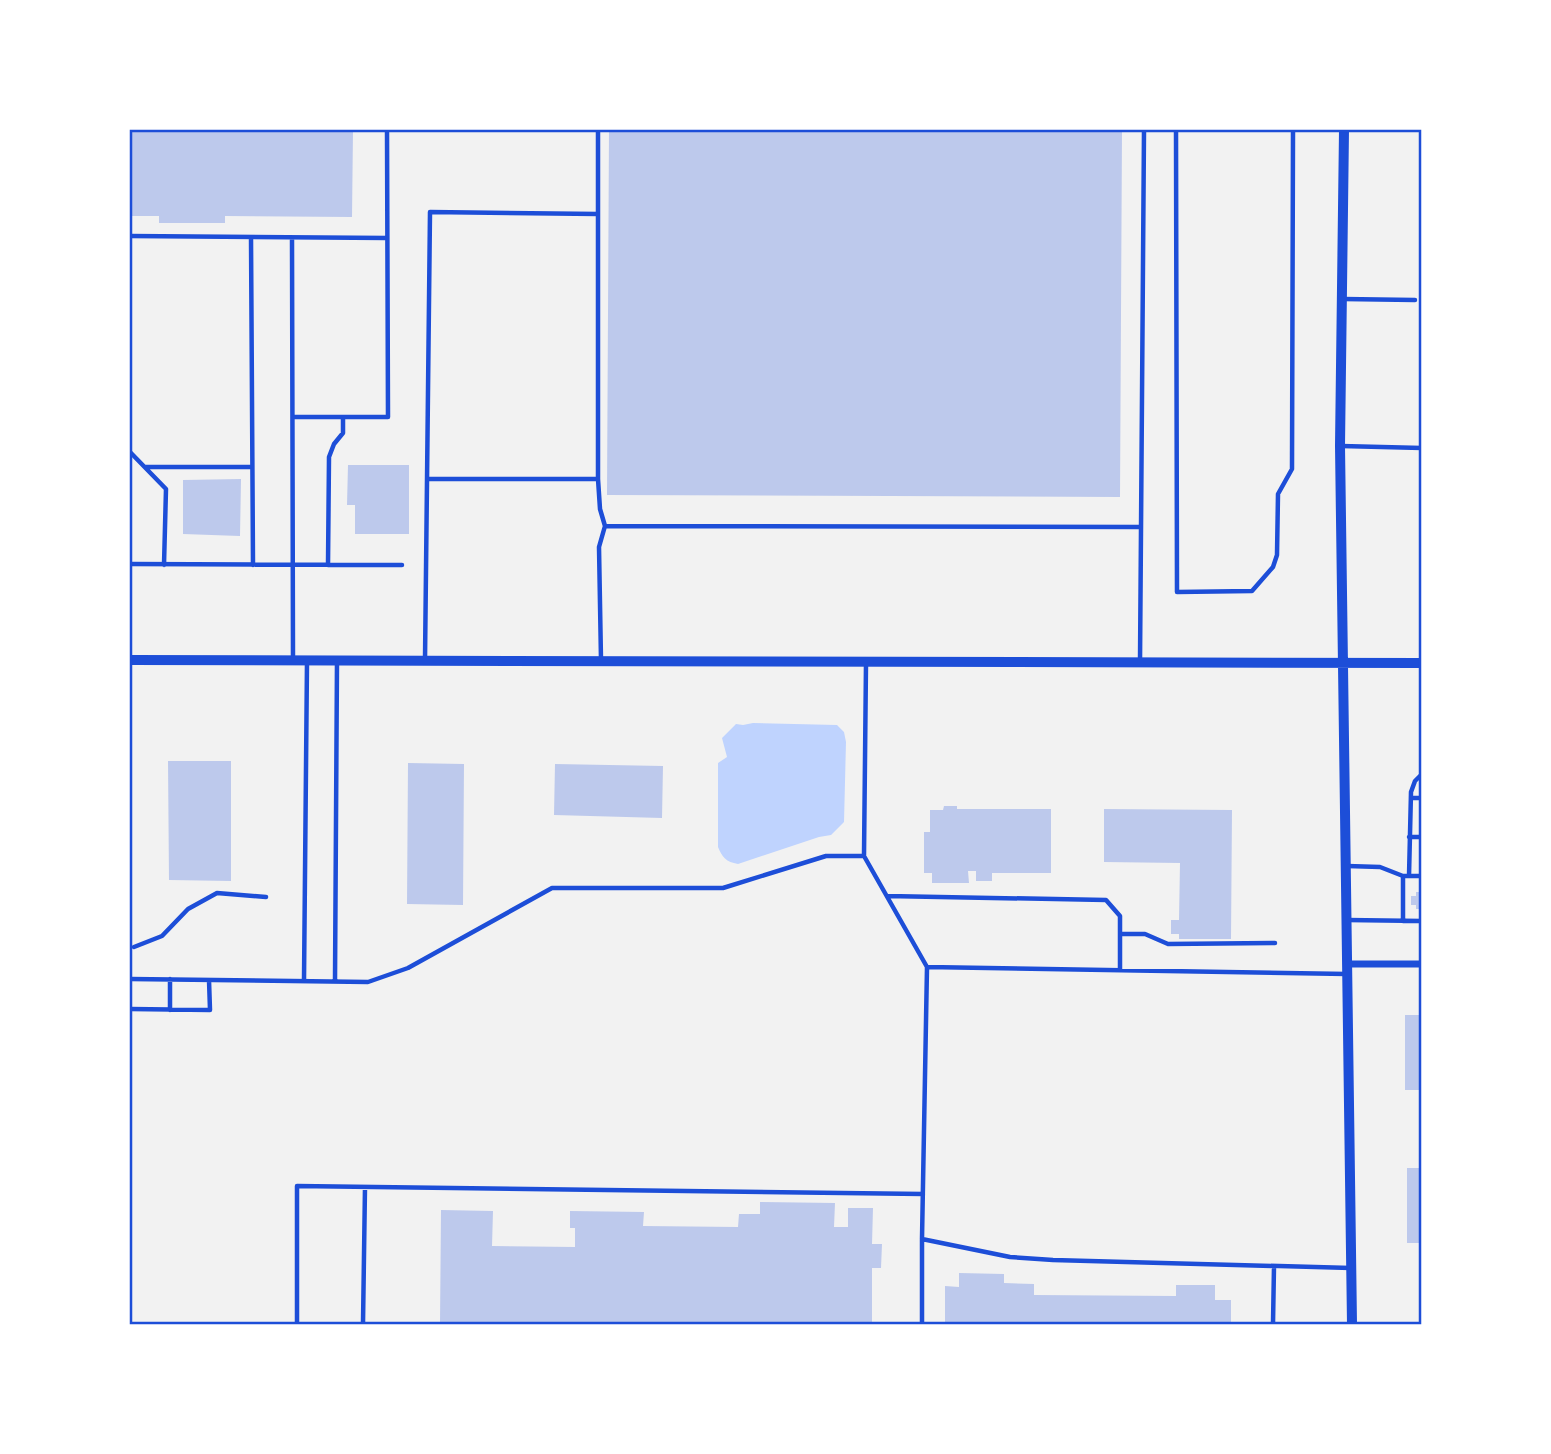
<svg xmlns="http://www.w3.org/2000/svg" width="1551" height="1454" viewBox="0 0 1551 1454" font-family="'Asap Condensed',sans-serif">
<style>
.water{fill:#bfd3fe}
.building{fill:#bdc9ec}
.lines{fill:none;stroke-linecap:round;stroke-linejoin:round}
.service{stroke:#1d4ed8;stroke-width:4.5}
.minor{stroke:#1d4ed8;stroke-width:7}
.secondary{stroke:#1d4ed8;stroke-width:10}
.neatline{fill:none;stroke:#1d4ed8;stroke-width:2.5}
</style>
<rect width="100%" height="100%" fill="#f2f2f2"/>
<path class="water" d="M 753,723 L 837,725 L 844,732 L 846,742 L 844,822 L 831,835 L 819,837 L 738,864 C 726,862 722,857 718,847 L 718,763 L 727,757 L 722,738 L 736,724 L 743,725 Z"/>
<path class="building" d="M 130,130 L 353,130 L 352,217 L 225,216 L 225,223 L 159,223 L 159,216 L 130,216 Z
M 609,130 L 1122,130 L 1120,497 L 607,495 Z
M 348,465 L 409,465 L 409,534 L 355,534 L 355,505 L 347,505 Z
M 241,479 L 240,536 L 183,534 L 183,480 Z
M 168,761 L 231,761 L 231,881 L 169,880 Z
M 408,763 L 464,764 L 463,905 L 407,904 Z
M 555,764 L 663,766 L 662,818 L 554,815 Z
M 944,806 L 957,806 L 957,809 L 1051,809 L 1051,873 L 992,873 L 992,881 L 976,881 L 976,871 L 968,871 L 969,883 L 932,883 L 932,873 L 924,873 L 924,832 L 930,832 L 930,810 L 943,810 Z
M 1104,809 L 1232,810 L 1231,939 L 1179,939 L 1179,934 L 1171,934 L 1171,920 L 1179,920 L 1180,863 L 1104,862 Z
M 1416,892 L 1422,892 L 1422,909 L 1416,909 L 1416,905 L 1411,905 L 1411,896 L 1416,896 Z
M 1405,1015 L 1422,1015 L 1422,1090 L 1405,1090 Z
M 1407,1168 L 1422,1168 L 1422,1243 L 1407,1243 Z
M 760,1202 L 835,1203 L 834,1227 L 848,1227 L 848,1208 L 873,1208 L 872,1244 L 882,1244 L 881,1268 L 872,1268 L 872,1324 L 440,1324 L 441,1210 L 493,1211 L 492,1246 L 575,1247 L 575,1228 L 570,1228 L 570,1211 L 644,1212 L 643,1226 L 738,1227 L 739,1214 L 760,1214 Z
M 959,1273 L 1004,1274 L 1004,1283 L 1034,1284 L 1034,1295 L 1176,1296 L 1176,1285 L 1215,1285 L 1215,1300 L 1231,1300 L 1231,1324 L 945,1324 L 945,1286 L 959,1287 Z"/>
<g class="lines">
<path class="service" d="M 1176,130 L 1177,592 L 1252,591 L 1273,567 L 1277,555 L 1278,494 L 1292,469 L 1293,130
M 598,214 L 598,130
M 130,236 L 387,238
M 251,237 L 253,565
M 292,238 L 293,660
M 1343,299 L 1415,300
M 293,417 L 388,417 L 387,130
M 1341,446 L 1422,448
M 130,452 L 166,489 L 164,565
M 145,467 L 252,467
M 428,479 L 598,479 L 600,509 L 605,526
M 130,564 L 402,565
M 328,565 L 329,457 L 334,444 L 343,433 L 343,417
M 425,660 L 430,212 L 598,214 L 598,479
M 601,660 L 599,547 L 605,526 L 1141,527
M 866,663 L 864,856 L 927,967
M 1140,663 L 1144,130
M 1411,798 L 1422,798
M 1409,837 L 1422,837
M 1347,866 L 1380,867 L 1403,876 L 1422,876
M 1409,876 L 1411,792 L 1415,781 L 1422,774
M 887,896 L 1106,900 L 1120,916 L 1120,970
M 1347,920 L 1422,921
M 1403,921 L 1403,876
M 1120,934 L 1145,934 L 1168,944 L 1275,943
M 134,947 L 162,936 L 188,909 L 217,893 L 266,897
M 130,979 L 368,982 L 408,968 L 552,888 L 723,888 L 826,856 L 864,856
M 170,979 L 170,1010
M 304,981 L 307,661
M 335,981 L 337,660
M 130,1009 L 210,1010 L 209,980
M 922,1239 L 927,967 L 1347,974
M 297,1324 L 297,1186 L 923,1194
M 363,1324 L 365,1187
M 922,1324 L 922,1239 L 1010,1257 L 1053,1260 L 1351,1268
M 1273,1324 L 1274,1266"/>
<path class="minor" d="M 1347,964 L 1422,964"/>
<path class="secondary" d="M 1344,130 L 1340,446 L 1352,1324
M 130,660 L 1422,663"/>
</g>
<rect width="1551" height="1454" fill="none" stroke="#ffffff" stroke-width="262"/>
<rect x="131" y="131" width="1289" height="1192" class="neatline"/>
</svg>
